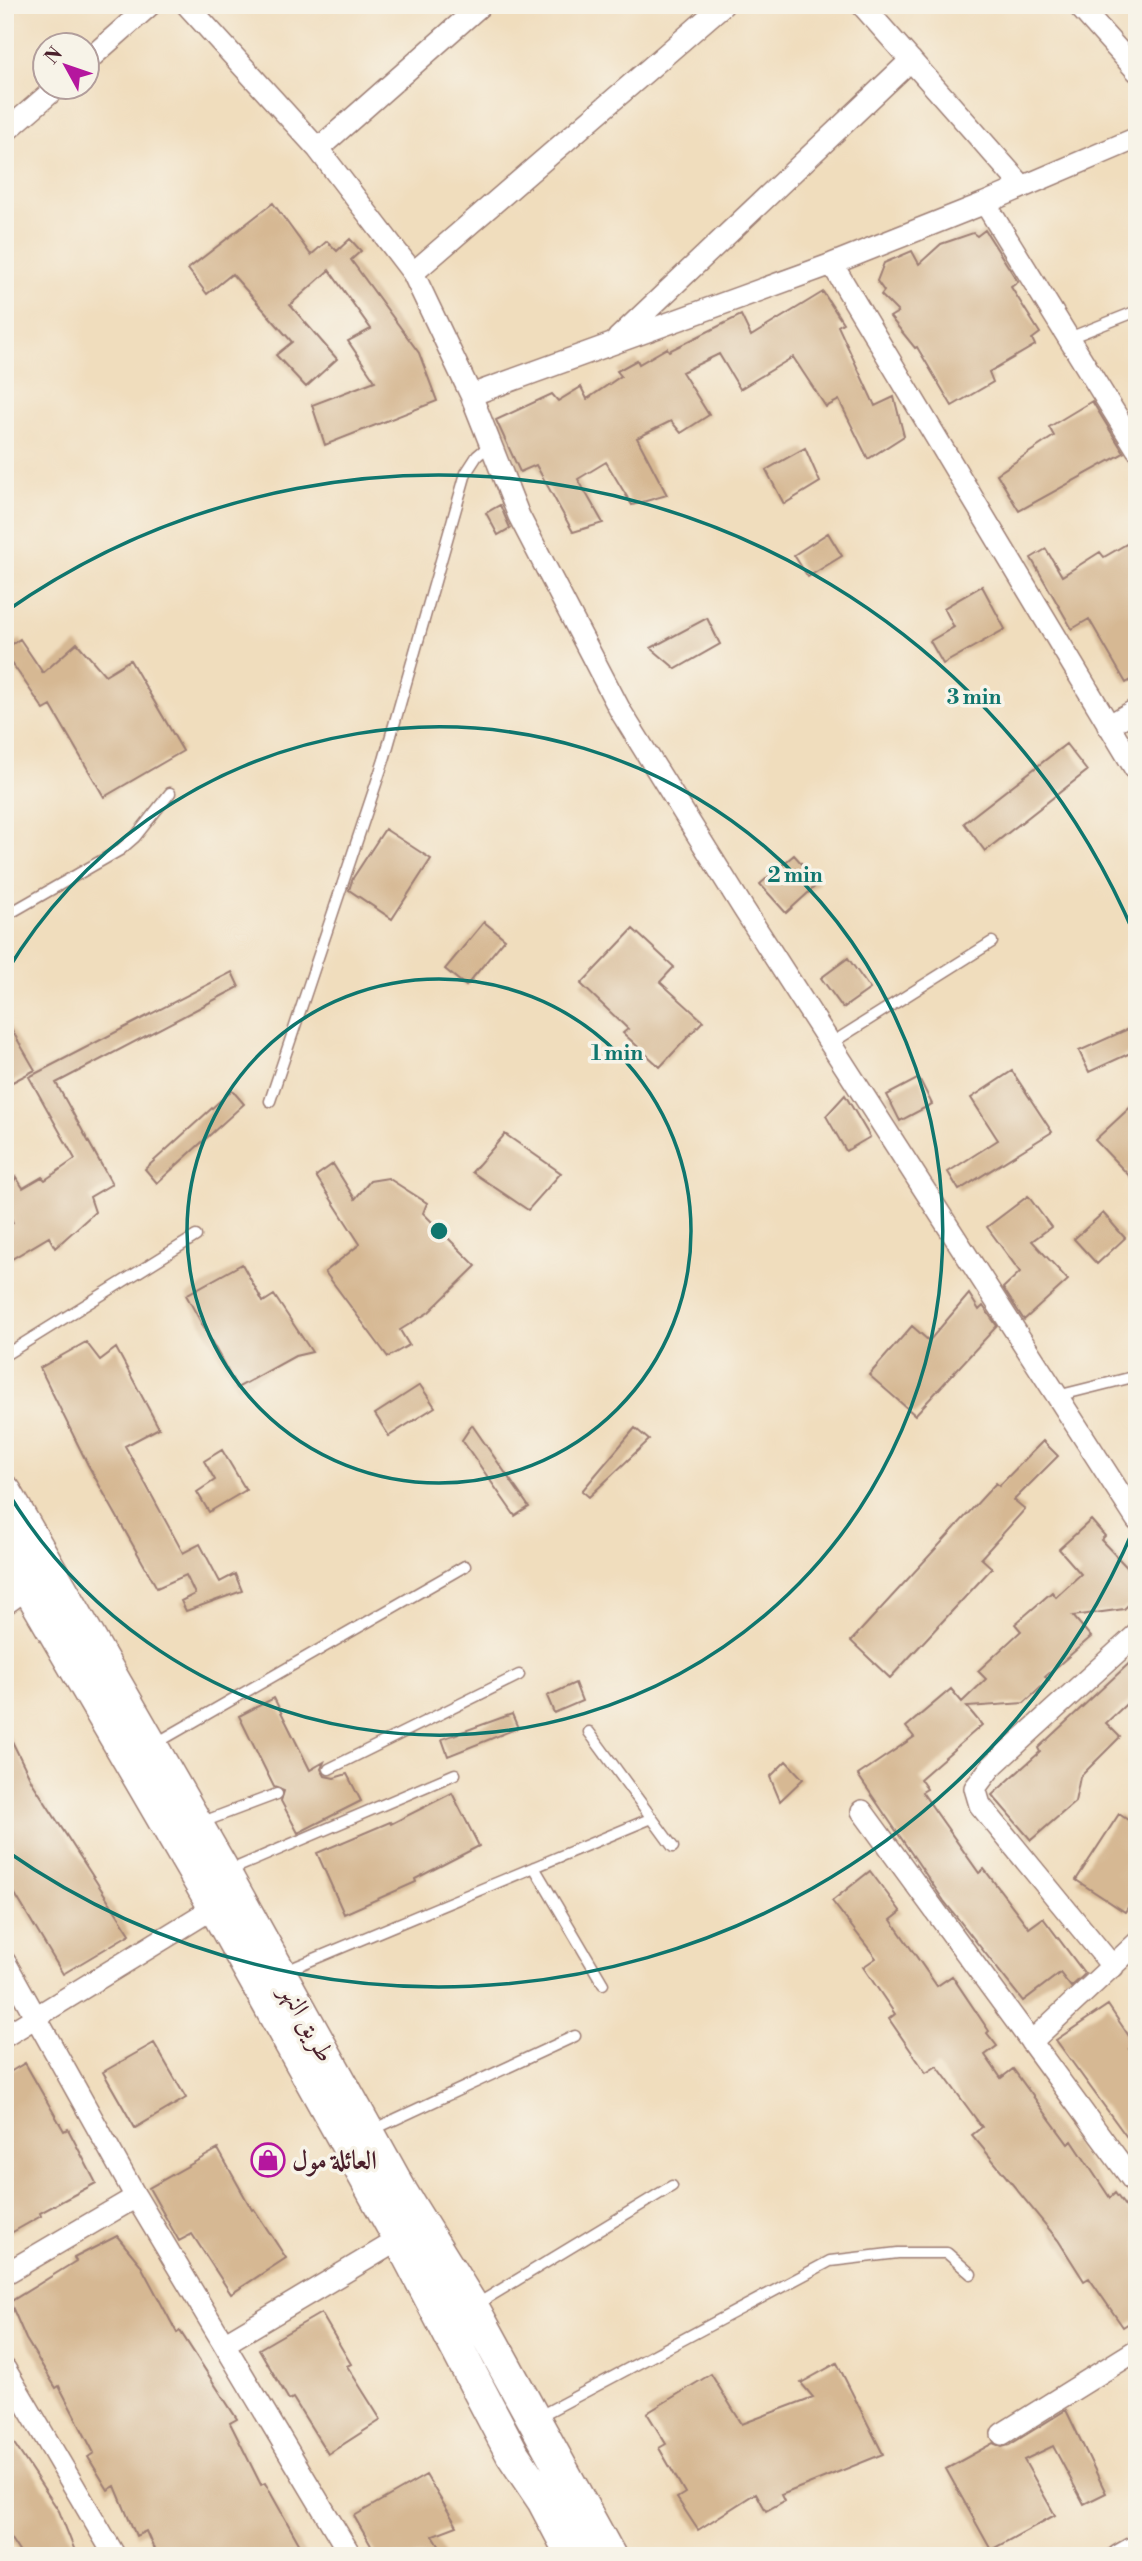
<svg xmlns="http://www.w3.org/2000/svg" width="1142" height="2561" viewBox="0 0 1142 2561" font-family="'Libre Bodoni',Amiri,serif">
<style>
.building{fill:#d6b893}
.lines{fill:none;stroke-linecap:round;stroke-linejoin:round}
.lane-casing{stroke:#9d7e74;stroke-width:13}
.street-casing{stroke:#9d7e74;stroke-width:24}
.primary-casing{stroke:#9d7e74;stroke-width:36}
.lane{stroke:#fff;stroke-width:10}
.street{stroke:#fff;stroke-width:21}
.primary{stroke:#fff;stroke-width:33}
.ring{fill:none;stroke:#0f766e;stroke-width:3.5}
.labels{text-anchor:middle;stroke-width:7;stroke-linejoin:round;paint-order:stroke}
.street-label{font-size:26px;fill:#4a1f2b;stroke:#f7f3e8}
.poi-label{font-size:26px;font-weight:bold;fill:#4a1f2b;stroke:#f7f3e8;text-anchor:start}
.centre{fill:#0f766e;stroke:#f7f3e8;stroke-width:3.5}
.ring-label{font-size:21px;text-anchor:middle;font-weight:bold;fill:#0f766e;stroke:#f7f3e8;stroke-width:7;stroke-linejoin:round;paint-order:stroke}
</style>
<rect width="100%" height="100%" fill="#f7f3e8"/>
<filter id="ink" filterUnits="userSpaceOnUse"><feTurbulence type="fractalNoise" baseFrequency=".0143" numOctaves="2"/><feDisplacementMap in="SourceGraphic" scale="14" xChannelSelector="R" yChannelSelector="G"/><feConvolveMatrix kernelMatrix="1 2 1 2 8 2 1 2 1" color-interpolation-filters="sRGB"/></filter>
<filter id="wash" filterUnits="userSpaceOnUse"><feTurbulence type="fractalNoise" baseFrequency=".00686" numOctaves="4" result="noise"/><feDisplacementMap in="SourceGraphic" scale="28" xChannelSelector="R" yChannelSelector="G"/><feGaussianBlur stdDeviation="1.57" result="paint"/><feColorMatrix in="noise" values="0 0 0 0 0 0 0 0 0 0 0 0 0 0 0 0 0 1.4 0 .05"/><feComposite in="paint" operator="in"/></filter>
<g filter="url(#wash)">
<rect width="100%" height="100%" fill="#f0ddbd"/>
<g id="blocks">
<path class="building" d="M 273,203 L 311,255 L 327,241 L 337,251 L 350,239 L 361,251 L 351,260 L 419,353 L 437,401 L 325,445 L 312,405 L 375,381 L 348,341 L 371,329 L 329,270 L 290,305 L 337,359 L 306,387 L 276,355 L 292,342 L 232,274 L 207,294 L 188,269 Z
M 985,230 L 1018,282 L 1011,287 L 1040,333 L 1032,339 L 1035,345 L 989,372 L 993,382 L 952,406 L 917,347 L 915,348 L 890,317 L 898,312 L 881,295 L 884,291 L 877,281 L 884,263 L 912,251 L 919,264 L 941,244 L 973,233 L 977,236 Z
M 823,292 L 843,323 L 838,326 L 875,406 L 894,397 L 904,436 L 868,459 L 839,400 L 826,407 L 793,357 L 740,389 L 719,354 L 682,372 L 709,415 L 681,433 L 671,421 L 637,438 L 667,495 L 632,505 L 606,462 L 578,479 L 603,523 L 573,532 L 536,465 L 520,472 L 496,420 L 552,394 L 558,401 L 581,387 L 587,399 L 621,376 L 617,371 L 637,360 L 639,364 L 667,348 L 669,351 L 741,315 L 751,336 Z
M 1092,401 L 1124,453 L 1019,511 L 997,474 L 1054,436 L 1049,427 Z
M 805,448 L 820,482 L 784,504 L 766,470 Z
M 500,505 L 510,528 L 498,535 L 486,513 Z
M 828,533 L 842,556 L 808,577 L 794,555 Z
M 1137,538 L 1137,677 L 1126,683 L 1089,619 L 1072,629 L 1031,558 L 1046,549 L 1062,576 L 1100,552 L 1104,557 Z
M 982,586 L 1005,629 L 943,664 L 930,641 L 954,627 L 944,608 Z
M 707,618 L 720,644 L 676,669 L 651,648 Z
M 20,639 L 43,673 L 77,643 L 105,675 L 130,660 L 183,751 L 104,797 L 51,706 L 44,710 L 5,653 L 5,649 Z
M 1066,744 L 1087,771 L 985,851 L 964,823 Z
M 385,829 L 431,859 L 392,919 L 349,890 L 353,878 Z
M 794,855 L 819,883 L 786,913 L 760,884 Z
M 484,922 L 505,939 L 466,986 L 445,969 Z
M 633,929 L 674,967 L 660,982 L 703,1021 L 660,1067 L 623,1033 L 628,1029 L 581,984 Z
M 848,958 L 870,989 L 843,1008 L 821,978 Z
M 232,972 L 239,987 L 56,1083 L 112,1184 L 90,1197 L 95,1212 L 55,1248 L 49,1237 L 5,1263 L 5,1228 L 13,1223 L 5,1200 L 16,1177 L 23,1188 L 42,1177 L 45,1180 L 75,1159 L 29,1077 Z
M 5,1018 L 35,1070 L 5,1086 Z
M 1137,1025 L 1137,1050 L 1089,1072 L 1079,1051 Z
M 1012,1071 L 1052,1132 L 959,1190 L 948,1172 L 998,1140 L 971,1098 Z
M 919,1078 L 932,1104 L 900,1121 L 887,1095 Z
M 232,1090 L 244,1104 L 157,1183 L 145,1169 Z
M 845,1095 L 870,1137 L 846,1151 L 826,1116 Z
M 1137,1101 L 1137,1184 L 1095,1140 Z
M 505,1134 L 561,1173 L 528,1210 L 472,1172 Z
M 333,1164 L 355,1199 L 370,1181 L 388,1178 L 427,1203 L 423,1213 L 476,1266 L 429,1312 L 400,1330 L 409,1345 L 388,1357 L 325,1272 L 360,1244 L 316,1176 Z
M 1028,1196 L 1051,1227 L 1032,1241 L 1068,1280 L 1024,1320 L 1003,1288 L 1020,1272 L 987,1227 Z
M 1103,1213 L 1125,1238 L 1097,1264 L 1074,1239 Z
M 242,1264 L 263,1302 L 274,1295 L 312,1352 L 295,1356 L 237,1388 L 186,1295 Z
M 969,1294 L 979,1310 L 983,1306 L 997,1326 L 915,1415 L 869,1375 L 912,1326 L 929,1341 Z
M 86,1342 L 100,1360 L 116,1348 L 159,1428 L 125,1446 L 183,1553 L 200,1544 L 220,1582 L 235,1574 L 242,1591 L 186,1611 L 181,1601 L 195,1594 L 186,1575 L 157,1588 L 88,1465 L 40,1368 Z
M 420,1385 L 435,1407 L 389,1436 L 375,1414 Z
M 472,1425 L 529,1507 L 515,1516 L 462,1440 Z
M 635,1428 L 649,1440 L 589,1497 L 582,1491 Z
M 1043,1441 L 1058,1456 L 1014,1500 L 1025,1509 L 981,1558 L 992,1568 L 890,1678 L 851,1641 L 996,1483 L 999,1486 Z
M 222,1450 L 246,1490 L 209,1512 L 197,1492 L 215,1480 L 204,1461 Z
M 1091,1520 L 1105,1536 L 1101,1540 L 1137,1578 L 1137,1597 L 1124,1609 L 1073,1616 L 1091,1637 L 1045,1677 L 1049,1680 L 1024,1703 L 967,1707 L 982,1725 L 920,1779 L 927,1789 L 922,1792 L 979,1873 L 984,1869 L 1029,1928 L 1043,1918 L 1085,1974 L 1071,1987 L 1060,1973 L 1023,2001 L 944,1901 L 858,1775 L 914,1737 L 906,1727 L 951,1689 L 962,1702 L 986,1679 L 978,1671 L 1021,1631 L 1015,1624 L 1052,1592 L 1056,1597 L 1081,1574 L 1059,1549 Z
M 1137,1656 L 1137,1694 L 1106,1723 L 1120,1737 L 1080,1777 L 1075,1802 L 1031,1840 L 992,1795 L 1040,1752 L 1038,1748 Z
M 575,1683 L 582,1701 L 554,1713 L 547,1696 Z
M 274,1698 L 310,1770 L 324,1762 L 321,1769 L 325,1776 L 334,1778 L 347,1774 L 361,1801 L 298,1833 L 281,1801 L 284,1791 L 274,1787 L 239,1716 Z
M 512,1714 L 518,1728 L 448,1756 L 442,1739 Z
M 5,1727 L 32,1782 L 130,1934 L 63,1974 L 9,1884 L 13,1844 L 5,1849 Z
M 786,1761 L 803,1779 L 780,1801 L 770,1777 Z
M 452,1793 L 479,1846 L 415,1879 L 416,1882 L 344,1914 L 317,1853 L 390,1822 L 391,1824 Z
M 1119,1814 L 1137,1826 L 1137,1893 L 1125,1912 L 1076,1880 Z
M 870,1871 L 901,1912 L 891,1920 L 937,1986 L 952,1976 L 989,2031 L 987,2033 L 997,2046 L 985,2055 L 1001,2078 L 1013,2069 L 1068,2144 L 1072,2141 L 1110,2198 L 1115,2193 L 1137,2222 L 1137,2318 L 1123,2327 L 1089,2278 L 1084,2281 L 1058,2240 L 972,2135 L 982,2127 L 937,2066 L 926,2073 L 889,2019 L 895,2014 L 863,1967 L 876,1958 L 832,1901 Z
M 1108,2005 L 1135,2045 L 1129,2049 L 1137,2059 L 1137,2151 L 1056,2040 Z
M 154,2043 L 186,2098 L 135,2128 L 103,2072 Z
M 25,2063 L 64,2131 L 68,2129 L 96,2183 L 40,2213 L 41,2216 L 11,2233 L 5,2222 L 5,2075 Z
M 218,2149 L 252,2210 L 254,2209 L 286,2258 L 231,2294 L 192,2234 L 179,2241 L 149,2188 Z
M 117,2236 L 140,2264 L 177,2333 L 180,2331 L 237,2419 L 230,2423 L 261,2485 L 265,2483 L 306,2556 L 157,2556 L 146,2531 L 136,2536 L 115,2486 L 108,2490 L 88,2457 L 94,2453 L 59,2386 L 56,2388 L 26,2339 L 10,2302 L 76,2261 L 74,2258 Z
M 321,2313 L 351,2364 L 347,2366 L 381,2420 L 328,2454 L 293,2398 L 289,2400 L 259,2349 Z
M 837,2363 L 883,2454 L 781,2495 L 784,2501 L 766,2511 L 756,2493 L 698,2530 L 677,2498 L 685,2493 L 659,2448 L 666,2444 L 647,2413 L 711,2374 L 742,2424 L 813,2397 L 801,2383 Z
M 1066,2410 L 1106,2493 L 1084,2504 L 1053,2446 L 1024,2460 L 1055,2515 L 991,2550 L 946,2469 L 993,2443 L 1002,2447 L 1009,2445 Z
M 5,2430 L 59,2511 L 77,2556 L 22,2556 L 5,2530 Z
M 426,2475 L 457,2526 L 433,2535 L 446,2556 L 377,2556 L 354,2516 Z"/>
</g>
</g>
<g filter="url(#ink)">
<use href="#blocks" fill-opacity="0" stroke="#9d7e74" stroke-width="2"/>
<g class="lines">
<defs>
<path id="lane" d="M 1069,338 L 1137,311
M 5,916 L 120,850 L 135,837 L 170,793
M 830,1044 L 992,942
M 270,1101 L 384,760 L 466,473 L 477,456 L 490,445
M 5,1355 L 196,1236
M 1057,1396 L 1137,1376
M 589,1732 L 673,1847
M 153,1745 L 465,1566
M 329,1769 L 519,1675
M 200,1823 L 277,1794
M 534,1867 L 603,1984
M 226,1872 L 455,1774
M 283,1972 L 652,1818
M 370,2131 L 575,2036
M 474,2306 L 672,2186
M 536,2418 L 830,2261 L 898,2253 L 947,2253 L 971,2274"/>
<path id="street" d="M 187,5 L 318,149 L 413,273 L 471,395 L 519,516 L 621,712 L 743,908 L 1137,1520
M 862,5 L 1023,187
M 1078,5 L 1137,71
M 88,60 L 150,5
M 5,132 L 56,88
M 318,149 L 481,5
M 985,203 L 1137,138
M 832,264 L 1137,772
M 413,273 L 723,5
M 618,338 L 911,60
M 471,395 L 832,264 L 985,203 L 1137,449
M 1108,726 L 1137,709
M 5,1604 L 29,1587
M 862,1811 L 1137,2186
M 5,1962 L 136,2197 L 351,2556
M 1113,1967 L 980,1805 L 975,1788 L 991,1767 L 1137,1634
M 5,2036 L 215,1907
M 1031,2042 L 1137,1943
M 5,2274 L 136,2197
M 224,2344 L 400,2239
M 5,2369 L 115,2556
M 1002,2434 L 1137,2350
M 1118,2556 L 1137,2545"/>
<path id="primary" d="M 5,1492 L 224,1873 L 402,2194 L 472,2307 L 609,2556
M 5,1546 L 215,1907 L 400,2239 L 513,2455 L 544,2501 L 573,2556"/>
</defs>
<use href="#lane" class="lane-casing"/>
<use href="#street" class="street-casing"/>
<use href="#primary" class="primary-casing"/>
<use href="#lane" class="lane"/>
<use href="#street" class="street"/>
<use href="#primary" class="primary"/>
</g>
</g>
<g class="ring">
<circle cx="439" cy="1231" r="252"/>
<path d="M7 971A504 504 0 1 1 7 1491"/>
<path d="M1135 1526A756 756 0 0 1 5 1850M5 612A756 756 0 0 1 1135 936"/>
</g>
<defs>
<symbol id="shop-ring" viewBox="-11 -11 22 22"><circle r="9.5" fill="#f7f3e8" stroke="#b5179e" stroke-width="1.5"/><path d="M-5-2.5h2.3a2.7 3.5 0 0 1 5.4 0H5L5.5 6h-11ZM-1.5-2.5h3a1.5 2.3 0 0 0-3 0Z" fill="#b5179e"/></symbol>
</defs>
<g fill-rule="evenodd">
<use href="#shop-ring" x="249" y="2141" width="38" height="38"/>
</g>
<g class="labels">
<g class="street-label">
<text transform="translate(308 2023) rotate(61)" y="9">طريق النهر</text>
</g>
<g class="poi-label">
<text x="292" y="2169">العائلة مول</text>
</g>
</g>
<circle cx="439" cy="1231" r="10" class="centre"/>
<g class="ring-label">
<text x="974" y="704">3 min</text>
<text x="795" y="882">2 min</text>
<text x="617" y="1060">1 min</text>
</g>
<rect width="1142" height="2561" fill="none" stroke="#f7f3e8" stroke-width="28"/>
<g transform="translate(66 66) rotate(310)"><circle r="33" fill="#f7f3e8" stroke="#b29e9c" stroke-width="2"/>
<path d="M0-5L12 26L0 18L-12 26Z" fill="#b5179e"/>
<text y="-10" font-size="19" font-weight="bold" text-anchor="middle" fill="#4a1f2b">N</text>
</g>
</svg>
